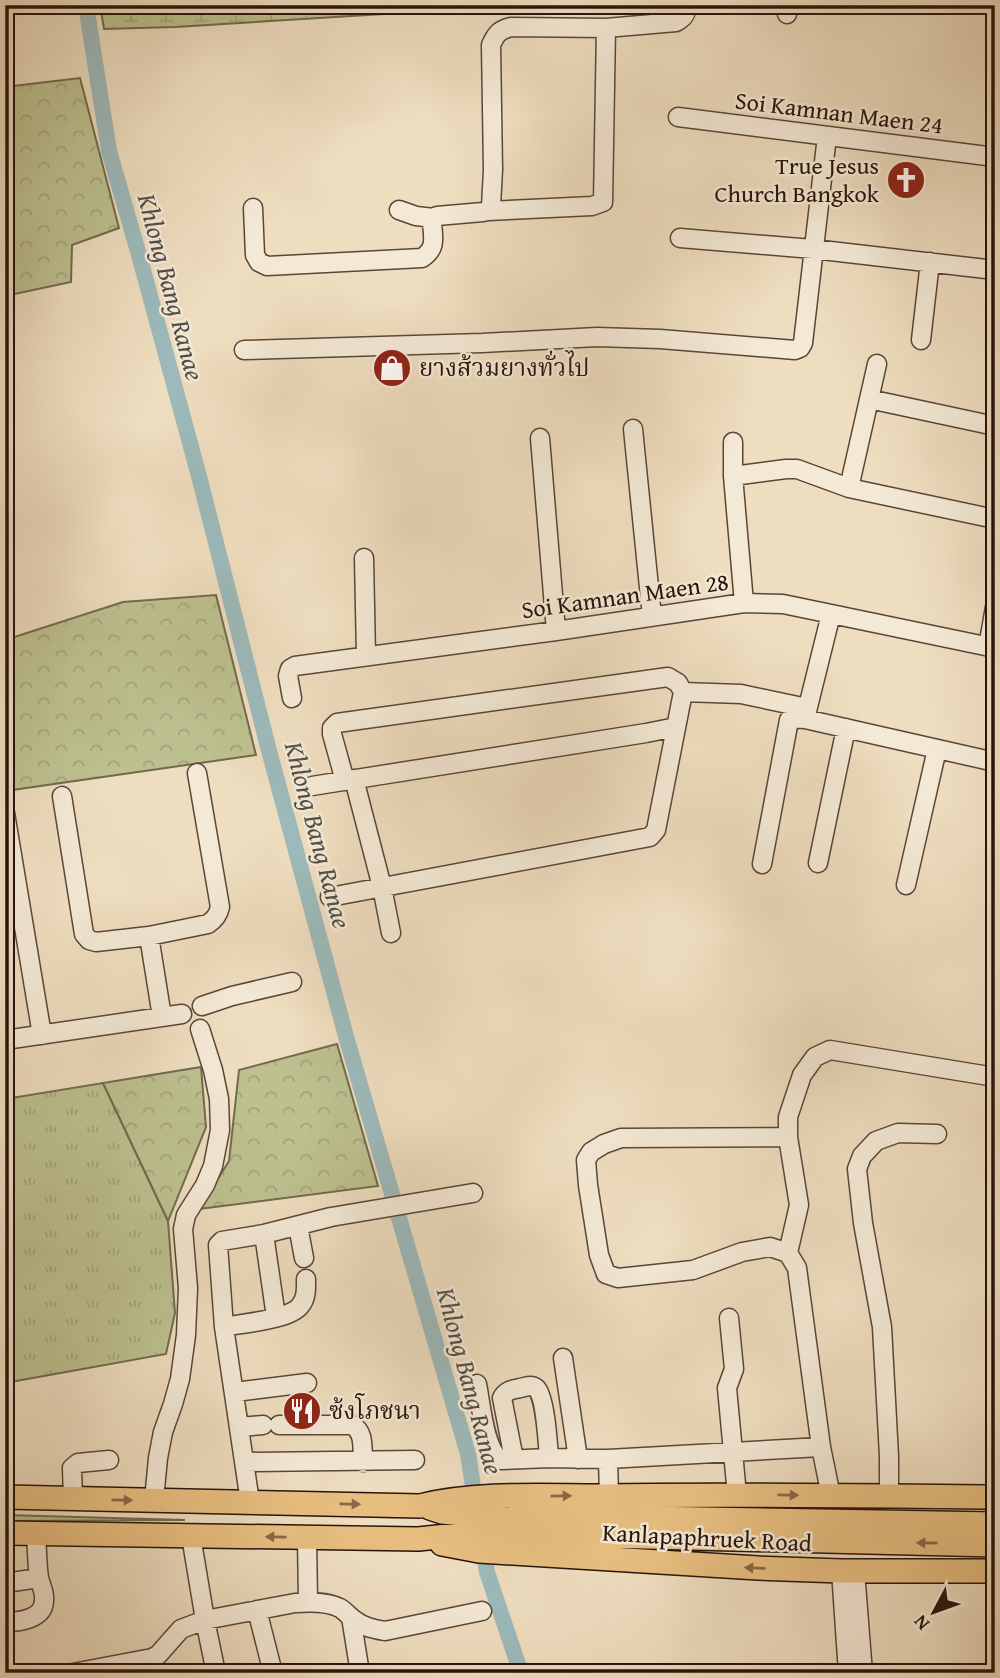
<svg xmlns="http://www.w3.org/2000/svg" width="1000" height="1678" viewBox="0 0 1000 1678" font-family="'Gentium Book Plus','Noto Serif Thai',serif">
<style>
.grass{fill:url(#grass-tufts);stroke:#726a4e;stroke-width:2}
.forest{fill:url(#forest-crowns);stroke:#726a4e;stroke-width:2}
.wetland{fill:url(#wetland-marsh);stroke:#726a4e;stroke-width:2}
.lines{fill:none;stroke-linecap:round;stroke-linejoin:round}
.canal{stroke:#9dbabb;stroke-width:16}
.minor-casing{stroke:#5a4639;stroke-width:21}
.major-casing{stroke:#28140c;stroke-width:26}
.minor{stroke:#f4e9d5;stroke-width:18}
.major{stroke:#e7be80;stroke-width:23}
.oneway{fill:#886946}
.labels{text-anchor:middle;stroke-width:5;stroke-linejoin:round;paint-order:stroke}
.street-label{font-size:24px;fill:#28140c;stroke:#f4e9d5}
.poi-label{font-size:24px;fill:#28140c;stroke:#f4e9d5;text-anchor:start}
.water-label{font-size:26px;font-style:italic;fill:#514e49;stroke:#f4e9d5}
</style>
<defs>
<pattern id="grass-tufts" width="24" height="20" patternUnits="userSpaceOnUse" patternTransform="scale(1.75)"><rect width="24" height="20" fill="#bdc08f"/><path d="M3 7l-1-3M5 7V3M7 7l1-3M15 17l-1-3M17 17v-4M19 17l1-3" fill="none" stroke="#a2a47a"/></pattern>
<pattern id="forest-crowns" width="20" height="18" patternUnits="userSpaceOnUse" patternTransform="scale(1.75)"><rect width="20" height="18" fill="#bdc08f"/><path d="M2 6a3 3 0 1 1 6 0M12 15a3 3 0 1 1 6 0" fill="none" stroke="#a2a47a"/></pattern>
<pattern id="wetland-marsh" width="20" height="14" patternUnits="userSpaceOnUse" patternTransform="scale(1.75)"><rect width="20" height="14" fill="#bdc08f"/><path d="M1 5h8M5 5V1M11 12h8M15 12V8" fill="none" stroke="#a2a47a"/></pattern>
</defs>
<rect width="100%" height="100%" fill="#eeddbf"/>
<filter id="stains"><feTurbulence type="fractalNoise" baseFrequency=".00286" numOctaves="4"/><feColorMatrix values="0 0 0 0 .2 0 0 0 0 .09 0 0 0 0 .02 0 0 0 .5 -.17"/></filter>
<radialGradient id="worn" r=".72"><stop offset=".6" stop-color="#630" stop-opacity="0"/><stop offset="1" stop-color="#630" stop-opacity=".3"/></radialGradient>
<path class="grass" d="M 103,1083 L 168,1221 L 175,1313 L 166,1354 L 5,1383 L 5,1099 Z
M 5,1515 L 185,1520 L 5,1521 Z"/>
<path class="forest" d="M 80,78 L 119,228 L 72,245 L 71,282 L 5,296 L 5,87 Z
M 216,595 L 256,755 L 5,791 L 5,640 L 123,602 Z
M 337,1044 L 378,1186 L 199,1209 L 229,1161 L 239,1070 Z
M 201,1067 L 206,1127 L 168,1221 L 103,1083 Z"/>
<path class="wetland" d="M 100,5 L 652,5 L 652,6 L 433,11 L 175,27 L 104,29 Z"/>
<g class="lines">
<path class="canal" d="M 86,5 L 109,151 L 139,255 L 200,480 L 268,747 L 347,1040 L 468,1454 L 476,1506
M 482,1542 L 487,1572 L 521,1673"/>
<defs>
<path id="minor" d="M 787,14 L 788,5
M 678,117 L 995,157
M 253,208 L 255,255 L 259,262 L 267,266 L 422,258 C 437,248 433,238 432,222 L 437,216 L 483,212 L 488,211 L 491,206 L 493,170 L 491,45 C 496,34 499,30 511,27 L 606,28 L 676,22 C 684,18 687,14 686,5
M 399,210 L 416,216 L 434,218
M 488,211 L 592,206 L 603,202 L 606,28
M 680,238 L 813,249 L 995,270
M 921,340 L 930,262
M 244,350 L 482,343 L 597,337 L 660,339 L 795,350 L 800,348 L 803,343 L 827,136
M 869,399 L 995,426
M 633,429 L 652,617
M 540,438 L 556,631
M 733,442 L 733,476 L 744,603
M 733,476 L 786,469 L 797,469 L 849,488 L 995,519
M 849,488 L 877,364
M 364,558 L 366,656
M 988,647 L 995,607
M 292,698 L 288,676 L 290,669 L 295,666 L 556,631 L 744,603 L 783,604 L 995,648
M 805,719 L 831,614
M 354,779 L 382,887 L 391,933
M 345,781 L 332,734 L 332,728 L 337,723 L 668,677 L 678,683 L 683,692
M 312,786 L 646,733 L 676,727
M 62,796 L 84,934 L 89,940 L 96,942 L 149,936 L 208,924 C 215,919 218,915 220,907 L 197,773
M 5,813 L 42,1035
M 818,863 L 846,728
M 762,864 L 789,720 L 791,718 L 805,719 L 995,762
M 906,885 L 937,749
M 330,897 L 650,837 L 656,830 L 683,692 L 741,694 L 807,708
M 149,936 L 162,1017
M 202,1006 L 232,996 L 292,982
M 5,1040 L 182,1014
M 788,1137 L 621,1138 L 604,1144 L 591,1152 L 586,1160 L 588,1185 L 599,1255 L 606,1274 L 618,1278 L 693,1270 L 742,1252 L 770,1247 L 788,1253 L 797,1268 L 821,1447 L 831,1496
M 298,1226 L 304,1258
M 264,1234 L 276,1317
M 788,1253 L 799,1205 L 788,1137 L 788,1117 L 802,1075 L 815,1057 L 830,1050 L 995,1077
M 729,1318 L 734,1369 L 727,1388 L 737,1495
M 224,1327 C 243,1323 289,1320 300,1306 C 307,1298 306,1288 306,1279
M 563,1358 L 578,1459
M 477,1384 C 481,1403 484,1450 501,1460 L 549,1458 L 608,1459 L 609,1496
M 235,1392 L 307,1383
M 279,1425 L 352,1425 C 365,1432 362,1448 363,1462
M 240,1427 L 263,1425
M 514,1459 L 502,1398 C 506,1390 512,1390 520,1388 C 526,1387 531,1384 536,1388 C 545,1395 548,1444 549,1458
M 608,1459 L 821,1447
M 245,1462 L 415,1460
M 889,1496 L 889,1456 L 882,1327 L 863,1223 L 857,1169 L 862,1156 L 876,1141 L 898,1133 L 937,1134
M 73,1499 L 72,1468 L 78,1463 L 109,1460
M 154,1500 L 158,1458 L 163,1432 L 173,1404 L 180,1379 L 186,1335 L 188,1288 L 183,1229 L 186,1215 L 205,1185 L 213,1166 L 220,1130 L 219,1099 L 213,1070 L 200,1029
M 250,1502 L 224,1327 L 218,1245 L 222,1241 L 264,1234 L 331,1217 L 473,1193
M 191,1536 L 205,1620 L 216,1673
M 307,1538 L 308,1602
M 841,1571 L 848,1673
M 855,1571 L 863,1673
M 5,1583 L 39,1578
M 257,1610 L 273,1673
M 351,1617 L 360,1673
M 5,1622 C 20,1622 44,1619 44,1600 C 45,1592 41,1586 39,1578 C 37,1564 37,1548 36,1534
M 73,1673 L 152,1658 L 158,1655 L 181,1629 L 205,1620 L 295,1603 C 308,1602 327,1601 340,1608 C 345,1611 349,1616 353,1619 C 363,1627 373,1629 385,1631 L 482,1611"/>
<path id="major" d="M 5,1497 L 420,1506 C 476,1492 543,1496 600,1496 C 732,1494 863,1496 995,1497
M 430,1508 L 442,1512 L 471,1515 L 995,1524
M 5,1533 L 418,1539 L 476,1533 L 995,1545
M 442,1544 L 479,1551 L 758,1568 L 841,1571 L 995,1571"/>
</defs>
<use href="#minor" class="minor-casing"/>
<use href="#major" class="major-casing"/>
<use href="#minor" class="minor"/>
<use href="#major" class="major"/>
</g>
<defs><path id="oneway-solid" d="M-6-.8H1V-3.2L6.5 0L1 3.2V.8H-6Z" transform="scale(1.75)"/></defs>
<g class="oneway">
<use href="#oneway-solid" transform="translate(788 1495) rotate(1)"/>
<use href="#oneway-solid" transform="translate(561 1496) rotate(-1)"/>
<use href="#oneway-solid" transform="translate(122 1500) rotate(1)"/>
<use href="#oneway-solid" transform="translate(350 1504) rotate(1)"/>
<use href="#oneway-solid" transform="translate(276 1537) rotate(-179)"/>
<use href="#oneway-solid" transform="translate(927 1543) rotate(-179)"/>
<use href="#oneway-solid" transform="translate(755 1568) rotate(-177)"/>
</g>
<defs>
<symbol id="church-disc" viewBox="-11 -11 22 22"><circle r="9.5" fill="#8f2418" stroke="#f4e9d5"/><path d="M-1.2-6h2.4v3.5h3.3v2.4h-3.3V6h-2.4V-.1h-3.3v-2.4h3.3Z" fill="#fff"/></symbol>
<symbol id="shop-disc" viewBox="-11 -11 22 22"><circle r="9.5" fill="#8f2418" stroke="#f4e9d5"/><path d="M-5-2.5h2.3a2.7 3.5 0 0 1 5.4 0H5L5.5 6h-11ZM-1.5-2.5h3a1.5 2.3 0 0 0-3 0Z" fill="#fff"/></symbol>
<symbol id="restaurant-disc" viewBox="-11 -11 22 22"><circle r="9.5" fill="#8f2418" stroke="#f4e9d5"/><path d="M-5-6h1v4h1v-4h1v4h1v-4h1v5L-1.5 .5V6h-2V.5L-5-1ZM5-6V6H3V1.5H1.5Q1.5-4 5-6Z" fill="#fff"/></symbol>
</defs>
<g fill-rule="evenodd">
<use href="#church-disc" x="884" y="158" width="44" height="44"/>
<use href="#shop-disc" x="370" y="346" width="44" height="44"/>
<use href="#restaurant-disc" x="280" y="1389" width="44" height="44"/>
</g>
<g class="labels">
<g class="street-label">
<text transform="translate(839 113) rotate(7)" y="8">Soi Kamnan Maen 24</text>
<text transform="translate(625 596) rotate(-8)" y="8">Soi Kamnan Maen 28</text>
<text transform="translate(707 1538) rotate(3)" y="8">Kanlapaphruek Road</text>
</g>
<g class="poi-label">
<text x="879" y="174" text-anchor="end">True Jesus<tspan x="879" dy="28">Church Bangkok</tspan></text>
<text x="419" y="376">ยางส้วมยางทั่วไป</text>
<text x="329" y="1419">ซ้งโภชนา</text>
</g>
<g class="water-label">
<text transform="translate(171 287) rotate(75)" y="9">Khlong Bang Ranae</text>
<text transform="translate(318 835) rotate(75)" y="9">Khlong Bang Ranae</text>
<text transform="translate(470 1381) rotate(75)" y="9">Khlong Bang Ranae</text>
</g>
</g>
<rect width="1000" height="1678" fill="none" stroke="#eeddbf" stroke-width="28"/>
<rect x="7" y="7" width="986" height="1664" fill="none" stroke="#28140c" stroke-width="3.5"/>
<rect x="14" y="14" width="972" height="1650" fill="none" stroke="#28140c" stroke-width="2"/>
<g transform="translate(934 1612) rotate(229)" stroke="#f4e9d5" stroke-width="5" paint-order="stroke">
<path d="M0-5L12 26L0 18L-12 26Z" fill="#28140c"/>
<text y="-10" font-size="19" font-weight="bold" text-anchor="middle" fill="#28140c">N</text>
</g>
<rect width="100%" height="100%" filter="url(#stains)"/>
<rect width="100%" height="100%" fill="url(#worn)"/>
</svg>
